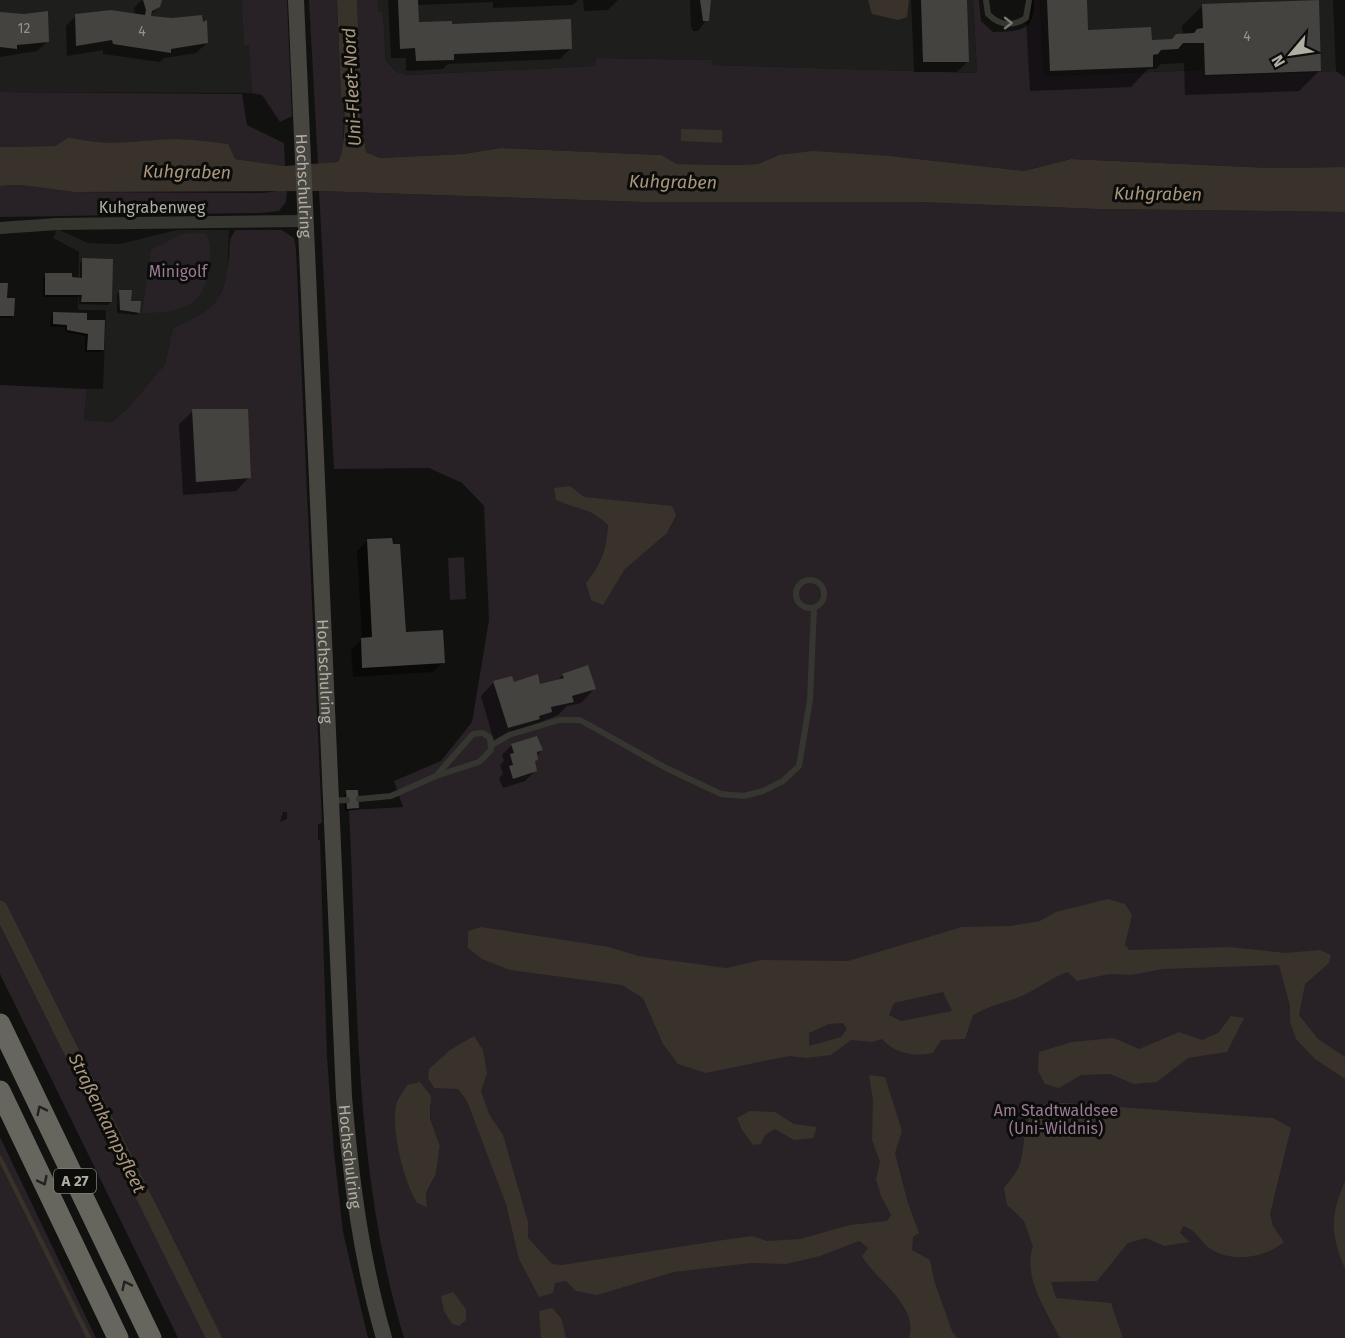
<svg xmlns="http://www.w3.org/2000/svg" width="1345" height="1338" viewBox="0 0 1345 1338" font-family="'Fira Sans',sans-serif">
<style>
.built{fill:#1e1e1c}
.green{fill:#282126;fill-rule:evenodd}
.water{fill:#38322b;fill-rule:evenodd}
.shadow{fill:#0007}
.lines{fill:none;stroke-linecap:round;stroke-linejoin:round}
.stream{stroke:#38322b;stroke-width:4.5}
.canal{stroke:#38322b;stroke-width:15}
.building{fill:#44433f}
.lane{stroke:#363631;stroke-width:6}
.street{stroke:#363631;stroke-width:12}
.secondary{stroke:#464540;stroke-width:16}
.highway{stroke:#66655e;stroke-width:21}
.oneway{stroke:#7a7870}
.oneway2{stroke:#222220}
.labels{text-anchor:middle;stroke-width:6;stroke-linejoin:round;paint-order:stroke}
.number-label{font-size:14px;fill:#96938a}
.shield{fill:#0c0c0b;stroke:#807d75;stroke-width:1.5}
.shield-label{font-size:15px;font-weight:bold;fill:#b1aea3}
.street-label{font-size:16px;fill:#b1aea3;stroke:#0c0c0b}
.park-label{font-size:16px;fill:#9a7b94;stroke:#0c0c0b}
.water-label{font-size:18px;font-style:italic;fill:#a9967c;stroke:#0c0c0b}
</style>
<rect width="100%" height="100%" fill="#111110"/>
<path class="built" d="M 0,0 L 247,0 L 252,93 L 0,92 Z
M 378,0 L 973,0 L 977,73 L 711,65 L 710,60 L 598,58 L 594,66 L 408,75 L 397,72 L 386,61 L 383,12 L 379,11 Z
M 1040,0 L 1333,0 L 1336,71 L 1205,76 L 1203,70 L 1044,76 Z
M 57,229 L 88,243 L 120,244 L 177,230 L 229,230 L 227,276 L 218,299 L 206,313 L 173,328 L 165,364 L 126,410 L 112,422 L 84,420 L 87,389 L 103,389 L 106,310 L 78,310 L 79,252 L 53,238 Z"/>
<path class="green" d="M 242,0 L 287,0 L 292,116 L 280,122 L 262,95 L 252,93 L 249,45 L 244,45 Z
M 309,0 L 337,0 L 341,97 L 344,103 L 343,156 L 338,162 L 318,165 Z
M 357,0 L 378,0 L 379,11 L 383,12 L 386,61 L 397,72 L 408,75 L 594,66 L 597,58 L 711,60 L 712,65 L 977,73 L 973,0 L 979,0 L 981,21 L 993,32 C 1020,31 1035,32 1034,0 L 1040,0 L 1044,76 L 1204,70 L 1205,76 L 1336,71 L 1345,77 L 1345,167 L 1273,168 L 1071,159 L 1024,171 L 891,156 L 779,155 L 758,164 L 735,165 L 677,164 L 660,155 L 501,148 L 463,154 L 380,158 L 366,152 L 358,100 L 361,97 Z
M 0,92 L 242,94 L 247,125 L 284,143 L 285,166 L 235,159 L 205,141 L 180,139 L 136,144 L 92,143 L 69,137 L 55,146 L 0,147 Z
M 20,185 L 74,192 L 262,193 L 287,190 L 286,202 L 279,211 L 260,213 L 0,217 L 0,186 Z
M 319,191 L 643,202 L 917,202 L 1097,209 L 1345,212 L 1345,1338 L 404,1338 C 352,1167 358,986 349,810 L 403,807 L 394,781 L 441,761 L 472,722 L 489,620 L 484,506 L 462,483 L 429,468 L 334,469 ZM 431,1103 L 430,1118 L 440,1146 L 436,1174 L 426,1193 L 427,1206 L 398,1142 Z
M 236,230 L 282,230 L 294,238 L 296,249 L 322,823 L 318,824 L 318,840 L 320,840 L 327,1056 L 334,1152 L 343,1232 L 368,1338 L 178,1338 L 0,974 L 0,385 L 87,389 L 84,420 L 112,422 L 126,410 L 165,364 L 173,328 C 214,310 224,303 229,256 C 230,245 228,238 236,230 Z
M 204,233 C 212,240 210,250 210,260 C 207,306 183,313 142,313 L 151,250 L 182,234 Z
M 464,557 L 466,599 L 450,600 L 448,558 Z
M 0,1137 L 96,1338 L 0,1338 Z"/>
<path class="water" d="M 337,0 L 357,0 L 361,97 L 358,100 L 366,152 L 380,158 L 463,154 L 501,148 L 661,155 L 677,164 L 735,165 L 758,164 L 779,155 L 813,151 L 891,156 L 1024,171 L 1071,159 L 1273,168 L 1345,167 L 1345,212 L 1097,209 L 917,202 L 643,202 L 319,191 L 74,192 L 20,185 L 0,186 L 0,147 L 55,146 L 69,137 C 110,148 136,140 177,139 C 194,139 211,142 228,144 L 235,159 L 285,166 L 338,162 C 345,154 347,105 341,97 Z
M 868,0 L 909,0 L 907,17 L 898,20 L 872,14 Z
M 681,129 L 722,130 L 722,143 L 681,141 Z
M 570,486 L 584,497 L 672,506 L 676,515 L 667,533 L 625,569 L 603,605 L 591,600 L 586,583 C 601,565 607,549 608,525 C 589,507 579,510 556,500 L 554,488 Z
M 1108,899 L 1125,904 L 1132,915 L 1125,945 L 1129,950 L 1230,947 L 1285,953 L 1320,950 L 1331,955 L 1329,963 L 1305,984 L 1299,1015 L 1318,1039 L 1345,1057 L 1345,1079 L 1315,1059 L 1296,1039 L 1290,1022 L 1290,1006 L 1279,965 L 1163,969 L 1131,975 L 1109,974 L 1077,981 L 1068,972 C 1051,978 1042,986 1026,994 C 1009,1002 990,1005 973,1015 L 965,1039 L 941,1040 L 933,1053 C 915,1057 895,1054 882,1039 L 872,1042 L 851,1040 L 831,1055 L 806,1058 L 789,1056 L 706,1073 L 678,1064 L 663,1044 L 643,998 L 622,985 L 510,970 L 482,959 L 468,948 L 468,931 L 481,927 L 609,947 L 638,956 L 726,968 L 761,960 L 848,961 L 962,927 L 1010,926 L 1040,921 L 1056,912 ZM 943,992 L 952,1011 L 901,1021 L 889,1015 L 894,1003 ZM 843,1023 L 847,1029 L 841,1037 L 809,1046 L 809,1033 L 829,1024 Z
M 1231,1016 L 1244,1018 L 1227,1052 L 1188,1058 L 1157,1082 L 1134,1084 L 1110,1074 L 1081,1075 L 1059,1088 L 1045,1084 L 1038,1071 L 1039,1052 L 1072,1042 L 1114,1038 L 1139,1049 L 1179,1032 L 1202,1040 L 1218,1033 Z
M 474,1036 L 483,1050 L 487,1073 L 481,1091 L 489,1114 L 503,1135 L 528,1222 L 528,1238 L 552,1264 L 562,1265 L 730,1239 L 752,1236 L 767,1241 L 800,1239 L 850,1225 L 887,1221 L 891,1215 L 881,1196 L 876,1179 L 880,1162 L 872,1140 L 873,1100 L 869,1075 L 885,1077 L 902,1131 L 895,1153 L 907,1200 L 919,1233 L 913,1237 L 912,1250 L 930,1260 L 934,1280 L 952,1331 L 957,1338 L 909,1338 C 919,1305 876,1281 862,1256 L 868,1248 L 859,1241 L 820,1256 L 786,1264 L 751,1263 L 674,1272 L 597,1295 L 576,1291 L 566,1281 L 555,1283 L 553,1293 L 539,1297 L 519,1259 L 506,1204 L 467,1101 L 458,1089 L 434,1088 L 428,1078 L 429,1069 L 450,1050 Z
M 420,1082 L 431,1096 L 430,1118 L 440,1146 L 436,1174 L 426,1193 L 427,1207 L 417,1203 C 404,1182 391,1131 396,1106 C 397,1099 404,1091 407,1085 Z
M 1049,1102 L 1273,1118 L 1291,1128 L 1270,1214 L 1273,1226 L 1284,1242 C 1265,1258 1229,1264 1208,1247 C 1199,1239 1195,1229 1183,1226 L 1180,1233 L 1190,1242 L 1164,1246 L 1146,1238 L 1128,1243 L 1097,1281 L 1051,1282 L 1056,1298 L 1111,1303 L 1123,1338 L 1060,1338 C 1047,1312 1022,1276 1033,1247 L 1024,1221 L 1007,1205 L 1004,1188 C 1009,1181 1018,1172 1020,1163 C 1029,1136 1016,1118 1049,1102 Z
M 750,1111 L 775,1112 L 794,1124 L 817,1127 L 813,1138 L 794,1140 L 775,1129 L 765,1135 L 761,1144 L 753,1145 L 742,1130 L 737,1118 Z
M 1345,1181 L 1345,1269 C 1330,1233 1330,1217 1345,1181 Z
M 453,1292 L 466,1309 L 466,1320 L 459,1326 L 452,1324 L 444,1311 L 441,1296 Z
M 552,1308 L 561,1318 L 566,1338 L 541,1338 L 539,1311 Z"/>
<path class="shadow" d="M 142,0 L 160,0 L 159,7 L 148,17 L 207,43 L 196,53 L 164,58 L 160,62 L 103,54 L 103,50 L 67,56 L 66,26 L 76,16 L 135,15 L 134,8 Z
M 388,0 L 578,0 L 573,5 L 493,8 L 493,2 L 417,5 L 418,24 L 451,26 L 570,49 L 560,59 L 448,64 L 443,69 L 406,71 L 406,58 L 391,58 Z
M 583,0 L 618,0 L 608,10 L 584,11 Z
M 690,0 L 710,0 L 710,15 L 698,31 L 693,31 L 691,27 Z
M 911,0 L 965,0 L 967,62 L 957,72 L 914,72 Z
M 1025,0 L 1085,0 L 1087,31 L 1150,41 L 1171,40 L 1183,35 L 1182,26 L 1203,5 L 1320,70 L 1299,91 L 1185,95 L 1184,63 L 1161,64 L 1156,69 L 1148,69 L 1131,87 L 1030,91 Z
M 0,13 L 48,41 L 37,51 L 0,57 Z
M 82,260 L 111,302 L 108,305 L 79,304 L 79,297 L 43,297 L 43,277 L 46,275 L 80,279 L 80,263 Z
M 0,284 L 13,316 L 10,318 L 0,318 Z
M 119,292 L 139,313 L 136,315 L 117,313 L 117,295 Z
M 54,313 L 85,321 L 103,350 L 100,352 L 85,352 L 85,336 L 65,332 L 65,327 L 50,327 L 51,316 Z
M 193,411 L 249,477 L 236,491 L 183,495 L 179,424 Z
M 367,541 L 404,634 L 443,662 L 433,672 L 353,677 L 351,650 L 362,639 L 357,551 Z
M 563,675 L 594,689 L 581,703 L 567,706 L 558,715 L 494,741 L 481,696 L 494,682 L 539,686 L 557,681 Z
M 512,745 L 541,750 L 533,763 L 536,770 L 525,781 L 503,788 L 499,778 L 503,774 L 500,765 L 504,761 L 502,755 Z
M 347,792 L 358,808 L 355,810 L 345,811 L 344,795 Z
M 283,812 L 287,812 L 287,819 L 280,822 Z"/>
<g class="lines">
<path class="stream" d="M 0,1158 L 89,1338"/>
<path class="canal" d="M 0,908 L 214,1338"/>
</g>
<path class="building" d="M 143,0 L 162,0 L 160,7 L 152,11 L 151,16 L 172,18 L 202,15 L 203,22 L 207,20 L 208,43 L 171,49 L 171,53 L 113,44 L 112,40 L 76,46 L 75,14 L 111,10 L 145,15 L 146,10 Z
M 398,0 L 418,0 L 419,22 L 452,21 L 452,24 L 571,19 L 572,49 L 454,54 L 454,60 L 416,61 L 415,48 L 400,49 Z
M 700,0 L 711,0 L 709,21 L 703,21 Z
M 921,0 L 967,0 L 969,62 L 923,62 Z
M 1047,0 L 1087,0 L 1088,30 L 1151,27 L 1152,40 L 1172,39 L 1176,34 L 1194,33 L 1197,29 L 1203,28 L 1202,4 L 1319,0 L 1321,71 L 1205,75 L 1204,43 L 1183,43 L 1178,49 L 1161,50 L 1158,54 L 1153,55 L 1153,67 L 1050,71 Z
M 48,11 L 49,42 L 17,45 L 17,49 L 0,47 L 0,12 L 24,14 Z
M 82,258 L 113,259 L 112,302 L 81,302 L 82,295 L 45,295 L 45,273 L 72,273 L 72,277 L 82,278 Z
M 0,283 L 8,283 L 7,298 L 15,298 L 14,316 L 0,316 Z
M 119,290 L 132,290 L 131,301 L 141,301 L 140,313 L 120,310 Z
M 53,312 L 87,313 L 87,320 L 105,320 L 104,350 L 87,350 L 88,334 L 67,330 L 67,325 L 53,324 Z
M 192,409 L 248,409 L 251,478 L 196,482 Z
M 392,538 L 393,544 L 400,544 L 406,632 L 443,630 L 445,663 L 362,668 L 361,638 L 372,637 L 367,539 Z
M 588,665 L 596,689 L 572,696 L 574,702 L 551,707 L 552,712 L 539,716 L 540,719 L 508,728 L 493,681 L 512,676 L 514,682 L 538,674 L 540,684 L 564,678 L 562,674 Z
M 537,736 L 543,750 L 537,752 L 538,760 L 535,761 L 537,771 L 513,779 L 509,766 L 513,765 L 510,754 L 514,753 L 511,744 Z
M 346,790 L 358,790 L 359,808 L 347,809 Z"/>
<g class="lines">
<path class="lane" d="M 986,0 L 988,14 C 1000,26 1012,27 1026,18 L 1029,0
M796 594a14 14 0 1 1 28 0a14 14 0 1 1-28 0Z
M 492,745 L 509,735 L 559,720 L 580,720 L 666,768 L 721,794 L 744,796 L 763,791 L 783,781 L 799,766 L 810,700 L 814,608
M 359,799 L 391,796 L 436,776 L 479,762 L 491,750 L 490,738 L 483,733 L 473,734 L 436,776
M 331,801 L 347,800"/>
<path class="street" d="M 0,228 L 57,224 L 305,221"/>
<path class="secondary" id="s1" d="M 296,0 L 344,1097 C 351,1179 361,1259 384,1338"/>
<path class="highway" d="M 0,1024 L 151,1338
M 0,1091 L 118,1338"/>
</g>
<defs><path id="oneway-chevron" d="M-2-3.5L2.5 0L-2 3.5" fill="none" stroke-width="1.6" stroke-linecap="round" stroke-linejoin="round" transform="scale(1.5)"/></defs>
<use class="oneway" href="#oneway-chevron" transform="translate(1008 23)"/>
<g class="oneway2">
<use href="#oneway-chevron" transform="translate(41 1110) rotate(-116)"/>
<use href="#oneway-chevron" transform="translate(43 1181) rotate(64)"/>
<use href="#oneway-chevron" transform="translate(126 1285) rotate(-116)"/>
</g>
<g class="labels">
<g class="number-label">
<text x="24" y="33">12</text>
<text x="142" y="36">4</text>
<text x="1247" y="41">4</text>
</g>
<rect class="shield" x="54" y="1169" width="42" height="24" rx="4.5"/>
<g class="shield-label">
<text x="75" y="1186">A 27</text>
</g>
<g class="street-label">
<text dy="6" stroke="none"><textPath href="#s1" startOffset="186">Hochschulring</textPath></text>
<text x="152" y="213">Kuhgrabenweg</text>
<text dy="6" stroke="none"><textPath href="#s1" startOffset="672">Hochschulring</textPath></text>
<text dy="6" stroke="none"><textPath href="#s1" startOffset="1158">Hochschulring</textPath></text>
</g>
<g class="park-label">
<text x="178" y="277">Minigolf</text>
<text x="1056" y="1116">Am Stadtwaldsee<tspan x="1056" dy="18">(Uni-Wildnis)</tspan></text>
</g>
<g class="water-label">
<text transform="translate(352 87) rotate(-93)" y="6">Uni-Fleet-Nord</text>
<text transform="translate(187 172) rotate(1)" y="6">Kuhgraben</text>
<text transform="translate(673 182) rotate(1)" y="6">Kuhgraben</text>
<text transform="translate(1158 194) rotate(1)" y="6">Kuhgraben</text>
<text transform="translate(107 1123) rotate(64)" y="6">Straßenkampsfleet</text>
</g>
</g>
<g transform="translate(1291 54) rotate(241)" stroke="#0c0c0b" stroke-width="4.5" paint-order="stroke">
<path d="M0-4.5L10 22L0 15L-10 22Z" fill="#b1aea3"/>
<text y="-9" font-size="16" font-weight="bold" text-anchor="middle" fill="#b1aea3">N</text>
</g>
</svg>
